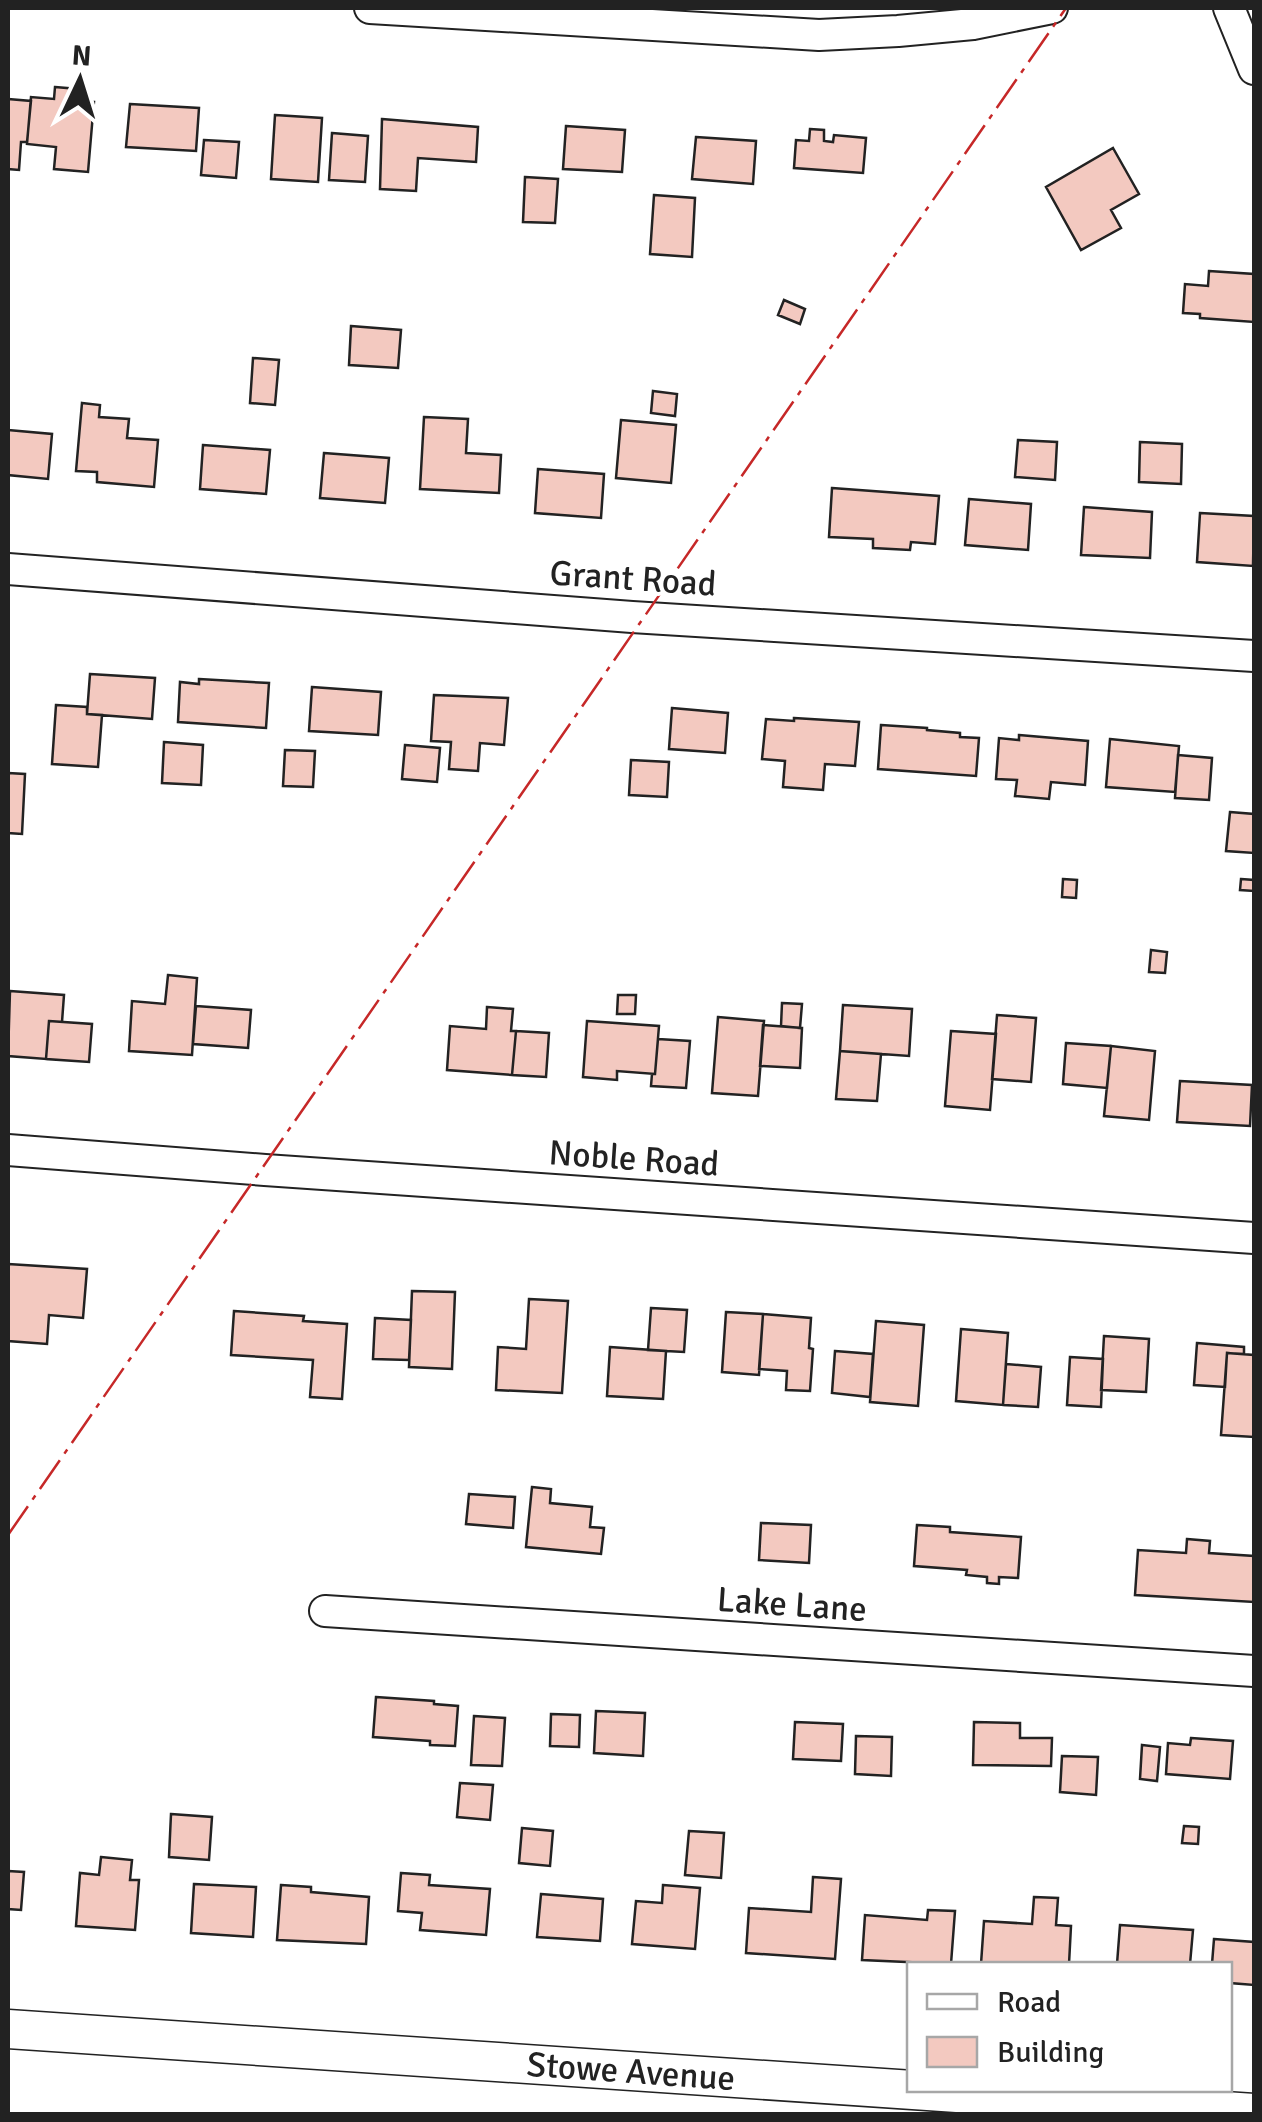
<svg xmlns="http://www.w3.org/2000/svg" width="1262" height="2122" viewBox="0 0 1262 2122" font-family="Signika,sans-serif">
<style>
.building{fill:#f3c9c0;stroke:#222;stroke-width:2.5}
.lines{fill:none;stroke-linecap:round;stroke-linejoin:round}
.minor-casing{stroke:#222;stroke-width:34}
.tertiary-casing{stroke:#222;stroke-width:41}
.minor{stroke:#fff;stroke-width:30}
.tertiary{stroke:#fff;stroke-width:38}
.power{stroke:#c62828;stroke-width:2.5;stroke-dasharray:35 8 5 8;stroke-linecap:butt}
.labels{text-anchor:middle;stroke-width:8;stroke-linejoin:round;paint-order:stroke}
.street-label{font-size:35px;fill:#222;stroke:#fff}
</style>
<rect width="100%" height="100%" fill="#fff"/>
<path class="building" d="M 55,87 L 78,89 L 77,101 L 94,102 L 88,172 L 54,169 L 56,147 L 27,144 L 31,97 L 54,99 Z
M 8,99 L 31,101 L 27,142 L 21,142 L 19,170 L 8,169 Z
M 130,104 L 199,108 L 196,151 L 126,147 Z
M 275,115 L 322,118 L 318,182 L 271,179 Z
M 382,119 L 478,127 L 476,162 L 418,158 L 416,191 L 380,189 Z
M 566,126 L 625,130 L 622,172 L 563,169 Z
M 810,129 L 824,130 L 824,141 L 833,142 L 834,135 L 866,138 L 863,173 L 794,168 L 796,140 L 809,141 Z
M 332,133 L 368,136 L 365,182 L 329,180 Z
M 696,137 L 756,141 L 753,184 L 692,179 Z
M 204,140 L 239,142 L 236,178 L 201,175 Z
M 1113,148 L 1139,194 L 1111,210 L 1121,228 L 1081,250 L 1046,187 Z
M 525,177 L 558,179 L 555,223 L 523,222 Z
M 654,195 L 695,198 L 692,257 L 650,254 Z
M 1209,271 L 1254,274 L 1254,322 L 1200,318 L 1200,314 L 1183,313 L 1185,284 L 1208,286 Z
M 784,300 L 805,309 L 800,324 L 778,315 Z
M 351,326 L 401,330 L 398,368 L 349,365 Z
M 253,358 L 279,360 L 275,405 L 250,403 Z
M 653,391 L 677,394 L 675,416 L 651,413 Z
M 82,403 L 100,405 L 99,417 L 129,419 L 127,438 L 158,440 L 154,487 L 97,482 L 97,472 L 76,471 Z
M 424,417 L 468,419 L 466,453 L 501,455 L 499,493 L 420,489 Z
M 621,420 L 676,425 L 671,483 L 616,478 Z
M 8,430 L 52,434 L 48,479 L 8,475 Z
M 1018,440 L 1057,442 L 1055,480 L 1015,477 Z
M 1140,442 L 1182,444 L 1181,484 L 1139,482 Z
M 203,445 L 270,450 L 266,494 L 200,489 Z
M 324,453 L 389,458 L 385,503 L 320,498 Z
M 538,469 L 604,474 L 601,518 L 535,513 Z
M 832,488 L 939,496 L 935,544 L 911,542 L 910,550 L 873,548 L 873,539 L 829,537 Z
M 969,499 L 1031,504 L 1028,550 L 965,545 Z
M 1084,507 L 1152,512 L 1150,558 L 1081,555 Z
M 1200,513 L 1254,516 L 1253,566 L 1197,562 Z
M 90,674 L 155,678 L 152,719 L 87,714 Z
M 199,679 L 269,683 L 266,728 L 178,722 L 180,682 L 199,684 Z
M 312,687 L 381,692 L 378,735 L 309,731 Z
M 434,695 L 508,698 L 504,745 L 480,743 L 478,771 L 449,769 L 451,742 L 431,741 Z
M 56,705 L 87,707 L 87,714 L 102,715 L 98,767 L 52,764 Z
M 672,708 L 728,713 L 725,753 L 669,749 Z
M 794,718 L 859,722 L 855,766 L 825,764 L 823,790 L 783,787 L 785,761 L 762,759 L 766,719 L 794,721 Z
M 881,725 L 927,728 L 927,730 L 960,733 L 960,737 L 979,738 L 976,776 L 878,769 Z
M 1019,735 L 1088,741 L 1085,785 L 1051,782 L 1049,799 L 1015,796 L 1017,780 L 996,779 L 999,738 L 1019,740 Z
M 1110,739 L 1179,746 L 1175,792 L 1106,787 Z
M 164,742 L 203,745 L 201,785 L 162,783 Z
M 405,745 L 440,748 L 437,782 L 402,779 Z
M 285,750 L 315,751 L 313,787 L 283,786 Z
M 1178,755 L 1212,758 L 1209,800 L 1175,798 Z
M 631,760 L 669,762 L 667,797 L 629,795 Z
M 8,773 L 25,774 L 22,834 L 8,833 Z
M 1230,812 L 1254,814 L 1254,853 L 1226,851 Z
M 1063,879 L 1077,880 L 1076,898 L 1062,897 Z
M 1241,879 L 1254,880 L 1254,891 L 1240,890 Z
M 1151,950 L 1167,952 L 1165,973 L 1149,972 Z
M 168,975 L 197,978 L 192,1055 L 129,1051 L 132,1001 L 165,1004 Z
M 10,991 L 64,995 L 62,1022 L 49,1021 L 46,1059 L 8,1056 Z
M 618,995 L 636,995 L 635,1014 L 617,1014 Z
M 782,1003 L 802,1004 L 800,1028 L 781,1026 Z
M 843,1005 L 912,1009 L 909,1056 L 840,1051 Z
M 196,1006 L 251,1010 L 248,1048 L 193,1044 Z
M 487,1007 L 513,1009 L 511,1031 L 516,1031 L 512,1075 L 447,1070 L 450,1026 L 486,1029 Z
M 997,1015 L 1036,1018 L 1031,1082 L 992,1079 Z
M 718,1017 L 764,1021 L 758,1096 L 712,1093 Z
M 49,1021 L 92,1024 L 89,1062 L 46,1059 Z
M 587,1021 L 659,1026 L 655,1074 L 617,1071 L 617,1080 L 583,1077 Z
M 763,1025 L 802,1028 L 800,1068 L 760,1066 Z
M 516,1031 L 549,1033 L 546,1077 L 512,1075 Z
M 951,1031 L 996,1034 L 990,1110 L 945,1106 Z
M 658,1039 L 690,1041 L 686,1088 L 651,1086 L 652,1074 L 655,1074 Z
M 1066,1043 L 1111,1046 L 1107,1088 L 1063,1084 Z
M 1111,1046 L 1155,1051 L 1149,1120 L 1104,1116 Z
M 840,1051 L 881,1054 L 877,1101 L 836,1099 Z
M 1180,1081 L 1252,1085 L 1250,1126 L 1177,1122 Z
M 8,1264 L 87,1269 L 83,1318 L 49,1315 L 47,1344 L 8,1341 Z
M 412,1291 L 455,1292 L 452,1369 L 409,1367 Z
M 529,1299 L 568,1301 L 562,1393 L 496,1390 L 498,1347 L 526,1349 Z
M 651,1308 L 687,1310 L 684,1352 L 648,1350 Z
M 234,1311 L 304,1316 L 303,1321 L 347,1324 L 342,1399 L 310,1397 L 313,1360 L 231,1355 Z
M 726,1312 L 763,1314 L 759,1375 L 722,1372 Z
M 763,1314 L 811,1318 L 809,1348 L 813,1349 L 810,1391 L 786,1390 L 787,1371 L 759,1369 Z
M 375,1318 L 411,1320 L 409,1360 L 373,1359 Z
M 876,1321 L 924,1325 L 918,1406 L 870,1402 Z
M 961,1329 L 1008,1333 L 1003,1405 L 956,1401 Z
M 1104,1336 L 1149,1339 L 1146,1392 L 1101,1390 Z
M 1197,1343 L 1244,1347 L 1244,1354 L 1227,1353 L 1225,1387 L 1194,1385 Z
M 610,1347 L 666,1351 L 663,1399 L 607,1396 Z
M 835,1351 L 873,1354 L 870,1397 L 832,1393 Z
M 1227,1353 L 1254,1355 L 1254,1437 L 1221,1435 Z
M 1070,1357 L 1103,1359 L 1101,1407 L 1067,1405 Z
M 1006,1364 L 1041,1367 L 1038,1407 L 1003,1405 Z
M 532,1487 L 551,1489 L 550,1503 L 592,1507 L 590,1527 L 604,1528 L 601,1554 L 526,1547 Z
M 469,1494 L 515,1497 L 513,1528 L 466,1524 Z
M 761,1523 L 811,1525 L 809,1563 L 759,1560 Z
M 917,1525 L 950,1527 L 950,1532 L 1021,1537 L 1018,1578 L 999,1577 L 999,1584 L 987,1583 L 987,1577 L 966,1575 L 967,1570 L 914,1566 Z
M 1187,1539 L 1210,1541 L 1209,1553 L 1254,1556 L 1254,1602 L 1135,1595 L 1138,1550 L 1186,1553 Z
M 376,1697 L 434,1701 L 434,1704 L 458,1706 L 455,1746 L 430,1745 L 430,1741 L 373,1737 Z
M 596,1711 L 645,1713 L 643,1756 L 594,1753 Z
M 551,1714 L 580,1715 L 579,1747 L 550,1746 Z
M 474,1716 L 505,1718 L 502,1766 L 471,1765 Z
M 795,1722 L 843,1724 L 841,1761 L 793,1759 Z
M 974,1722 L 1020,1723 L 1020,1738 L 1052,1738 L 1051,1766 L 973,1765 Z
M 856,1736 L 892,1737 L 891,1776 L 855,1774 Z
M 1191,1738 L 1233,1741 L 1230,1779 L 1166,1774 L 1168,1743 L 1190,1745 Z
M 1142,1745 L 1160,1747 L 1157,1781 L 1140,1779 Z
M 1062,1756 L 1098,1757 L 1096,1795 L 1060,1792 Z
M 460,1783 L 493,1785 L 490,1820 L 457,1817 Z
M 171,1814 L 212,1817 L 209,1860 L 169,1857 Z
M 1184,1826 L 1199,1827 L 1198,1844 L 1182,1843 Z
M 522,1828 L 553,1831 L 550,1866 L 519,1863 Z
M 689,1831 L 724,1833 L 721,1878 L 685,1875 Z
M 101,1857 L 132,1860 L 130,1880 L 139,1880 L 135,1930 L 76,1926 L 80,1873 L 99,1875 Z
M 8,1871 L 24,1872 L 21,1910 L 8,1909 Z
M 401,1873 L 430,1875 L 429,1885 L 490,1889 L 486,1935 L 420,1930 L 422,1913 L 398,1911 Z
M 813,1877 L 841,1879 L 835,1959 L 746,1953 L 749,1908 L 811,1912 Z
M 194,1884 L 256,1887 L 253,1937 L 191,1933 Z
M 281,1885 L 311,1887 L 311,1892 L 369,1897 L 366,1944 L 277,1940 Z
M 663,1885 L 700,1888 L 695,1949 L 632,1944 L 636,1901 L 662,1903 Z
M 541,1894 L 603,1899 L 600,1941 L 537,1937 Z
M 1034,1897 L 1058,1898 L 1056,1925 L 1071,1926 L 1069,1964 L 981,1964 L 984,1921 L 1032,1924 Z
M 928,1910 L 955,1911 L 951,1964 L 862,1960 L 865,1915 L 927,1920 Z
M 1120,1925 L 1193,1930 L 1190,1964 L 1117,1964 Z
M 1214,1939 L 1254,1942 L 1254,1985 L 1230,1983 L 1230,1964 L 1212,1964 Z"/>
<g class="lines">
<defs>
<path id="minor" d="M 370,8 L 819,35 L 898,31 L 973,24 L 1052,8
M 1229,8 L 1254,69
M 8,569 L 632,617 L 1254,656
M 8,1150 L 265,1170 L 1254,1238
M 325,1611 L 1254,1671"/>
<path id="tertiary" d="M 8,2029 L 1254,2113"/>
</defs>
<use href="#minor" class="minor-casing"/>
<use href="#tertiary" class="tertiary-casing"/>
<use href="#minor" class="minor"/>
<use href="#tertiary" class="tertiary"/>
<path class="power" d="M 8,1535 L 1066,8"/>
</g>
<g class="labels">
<g class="street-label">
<text transform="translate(633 578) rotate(4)" y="12">Grant Road</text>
<text transform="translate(634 1158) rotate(4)" y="12">Noble Road</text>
<text transform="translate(792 1604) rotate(4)" y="12">Lake Lane</text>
<text transform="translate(631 2071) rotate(4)" y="12">Stowe Avenue</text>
</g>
</g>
<rect width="1262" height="2122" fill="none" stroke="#222222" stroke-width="20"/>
<rect x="907" y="1962" width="325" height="130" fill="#ffffff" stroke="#a7a7a7" stroke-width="2.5"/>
<rect x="927" y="1994" width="50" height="15" fill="#ffffff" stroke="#a7a7a7" stroke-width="2.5"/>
<text x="997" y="2012" font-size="30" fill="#222222">Road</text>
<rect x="927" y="2037" width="50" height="30" fill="#f3c9c0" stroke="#a7a7a7" stroke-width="2.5"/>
<text x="997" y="2062" font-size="30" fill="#222222">Building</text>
<g transform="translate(80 80) rotate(4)" stroke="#ffffff" stroke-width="8" paint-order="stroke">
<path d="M0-8L18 38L0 25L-18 38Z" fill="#222222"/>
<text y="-15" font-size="28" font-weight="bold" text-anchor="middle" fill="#222222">N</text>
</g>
</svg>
